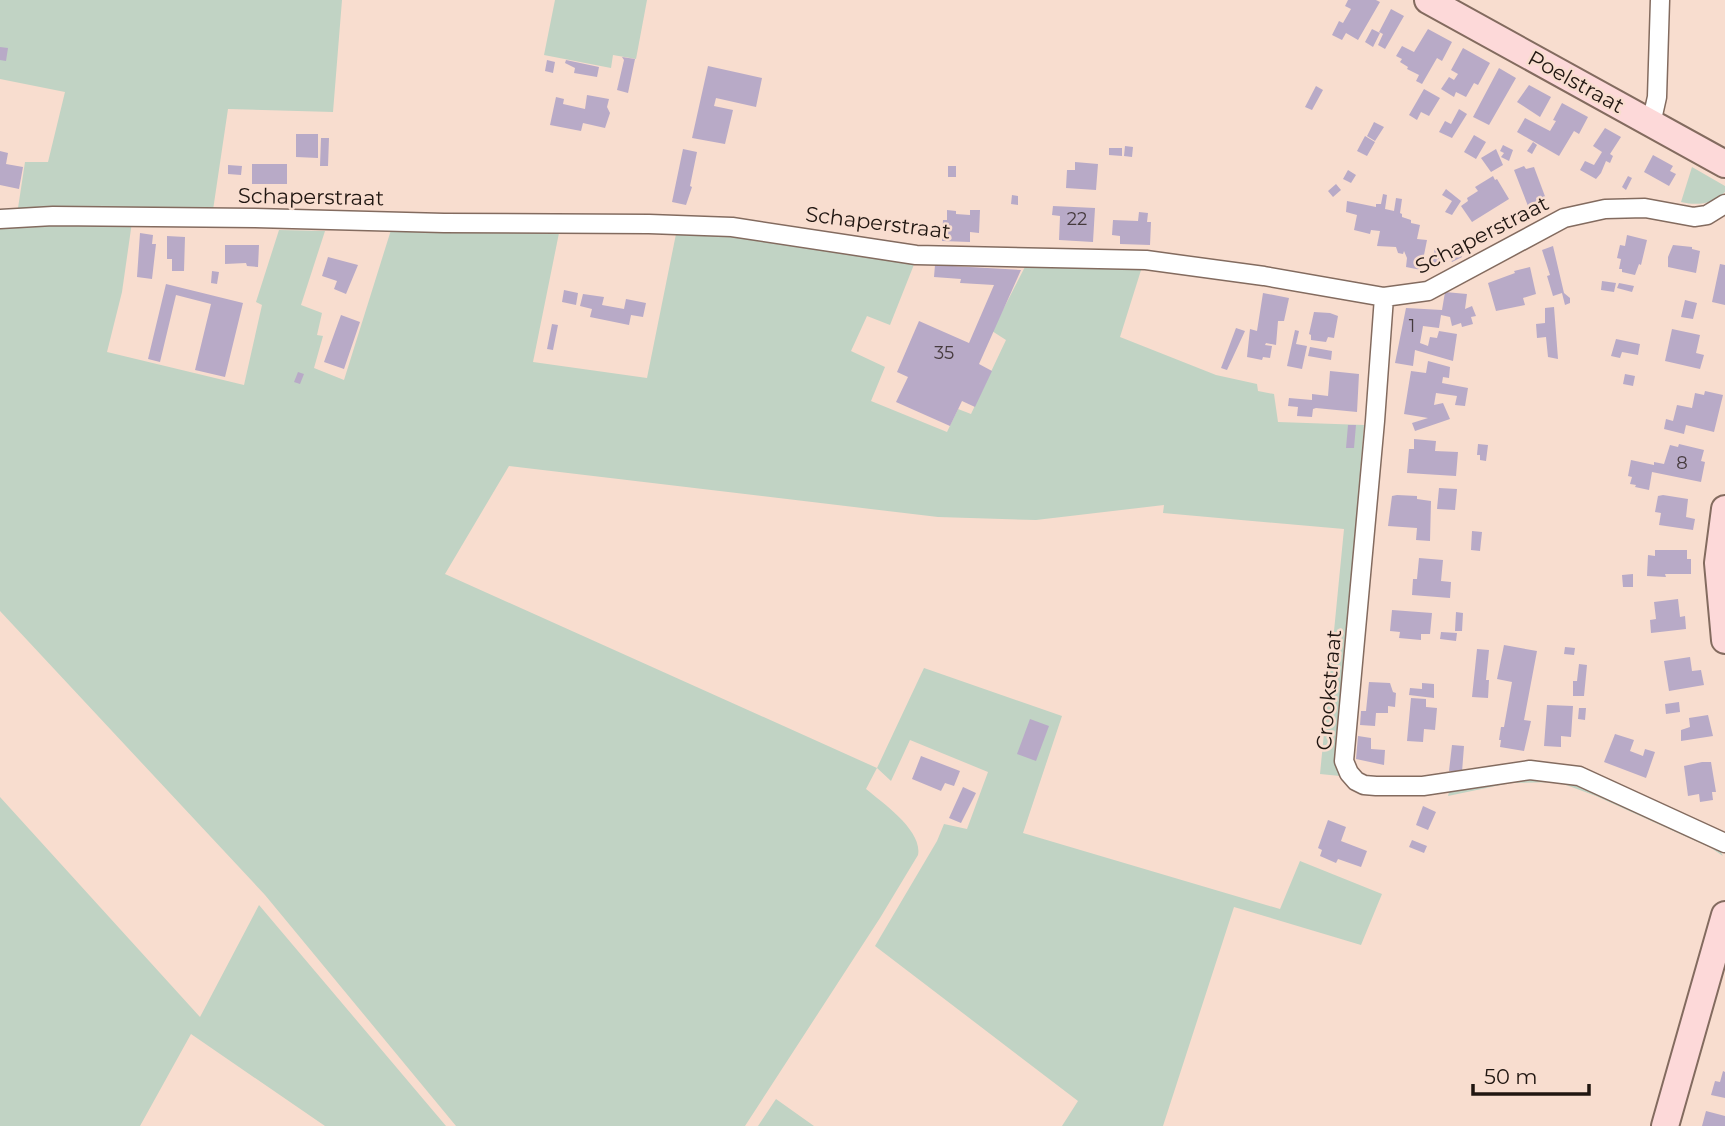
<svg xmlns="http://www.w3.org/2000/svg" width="1725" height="1126" viewBox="0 0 1725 1126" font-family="Montserrat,sans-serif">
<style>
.green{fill:#c1d3c4}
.building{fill:#b8aac7}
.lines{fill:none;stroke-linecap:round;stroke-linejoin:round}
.street-casing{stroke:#836b5f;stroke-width:21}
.secondary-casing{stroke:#836b5f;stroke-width:30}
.street{stroke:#fff;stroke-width:18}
.secondary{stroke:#fdd9d9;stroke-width:26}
.labels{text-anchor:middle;stroke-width:5;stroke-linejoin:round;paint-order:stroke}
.number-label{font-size:18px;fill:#463b3e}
.street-label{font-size:21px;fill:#201611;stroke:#f8ddcf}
</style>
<rect width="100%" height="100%" fill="#f8ddcf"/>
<path class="green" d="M 0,0 L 342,0 L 333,112 L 228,109 L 213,210 L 18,208 L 25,162 L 48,162 L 65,92 L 0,79 Z
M 555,0 L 647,0 L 636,59 L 613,55 L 611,68 L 544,55 Z
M 1692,167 L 1725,186 L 1725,192 C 1713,204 1698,206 1681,202 Z
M 132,222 L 122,292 L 107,352 L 244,385 L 262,305 L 256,302 L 279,230 L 325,231 L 301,305 L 322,313 L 317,335 L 323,336 L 314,368 L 344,380 L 391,230 L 559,233 L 533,362 L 647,378 L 676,234 L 742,236 L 819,250 L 915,262 L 890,325 L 867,316 L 851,351 L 885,367 L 871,401 L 947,432 L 958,409 L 971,414 L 1006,340 L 992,331 L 1027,263 L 1142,267 L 1120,337 L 1216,375 L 1257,384 L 1258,391 L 1274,394 L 1278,422 L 1364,425 L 1337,762 L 1340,776 L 1320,774 L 1344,529 L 1163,513 L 1164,505 L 1036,520 L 938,517 L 509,466 L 445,574 L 877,768 L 924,668 L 1062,716 L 1023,833 L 1280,909 L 1300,861 L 1382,894 L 1361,945 L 1234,907 L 1163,1126 L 1062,1126 L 1078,1101 L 875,946 L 937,841 L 944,824 L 967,829 L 988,772 L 910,740 L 891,781 L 877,768 L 866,789 C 883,803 923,831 918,855 L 880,918 L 745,1126 L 456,1126 L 265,895 L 0,611 L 0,226 Z
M 1526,775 L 1582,782 L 1718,847 L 1723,856 L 1711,848 L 1596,796 L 1558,782 L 1510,783 L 1448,796 L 1450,788 Z
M 0,797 L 200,1017 L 259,905 L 446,1126 L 325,1126 L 191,1034 L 140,1126 L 0,1126 Z
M 776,1099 L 814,1126 L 758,1126 Z"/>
<path class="building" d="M 1348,0 L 1376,0 L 1380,2 L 1358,40 L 1346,33 L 1342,40 L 1332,35 L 1339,21 L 1343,23 L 1351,9 L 1345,6 Z
M 1391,9 L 1404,16 L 1385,49 L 1378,45 L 1383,34 L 1379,32 Z
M 1372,29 L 1380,33 L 1373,47 L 1365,42 Z
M 1428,29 L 1452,42 L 1442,61 L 1437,58 L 1422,84 L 1416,81 L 1419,75 L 1407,69 L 1408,67 L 1400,62 L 1402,59 L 1396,56 L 1402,46 L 1414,52 Z
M 0,47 L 8,48 L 6,61 L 0,60 Z
M 1463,48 L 1490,63 L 1478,85 L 1474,83 L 1466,97 L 1456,92 L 1454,97 L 1441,89 L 1449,77 L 1454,80 L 1458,74 L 1451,70 Z
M 622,57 L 635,59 L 628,93 L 617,90 L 624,60 Z
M 547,60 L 555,62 L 553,73 L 545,71 Z
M 566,60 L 599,67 L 597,77 L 574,73 L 575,68 L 565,63 Z
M 708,66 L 762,78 L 756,107 L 716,98 L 714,106 L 733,110 L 725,144 L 692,138 Z
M 1499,68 L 1516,78 L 1489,125 L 1473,117 Z
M 1529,85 L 1551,97 L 1540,117 L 1517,102 Z
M 1316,86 L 1323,90 L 1312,110 L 1305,107 Z
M 1424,89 L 1440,98 L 1429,116 L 1421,112 L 1417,120 L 1409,115 Z
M 587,95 L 609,99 L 607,107 L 610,113 L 605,128 L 583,123 L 581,131 L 550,125 L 556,97 L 564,99 L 563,104 L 585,109 Z
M 1562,103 L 1588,117 L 1579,134 L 1574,131 L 1559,156 L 1517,132 L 1525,118 L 1550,131 L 1556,121 L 1553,120 Z
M 1459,109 L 1467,114 L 1452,138 L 1439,132 L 1445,121 L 1451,124 Z
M 1374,122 L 1384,127 L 1375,141 L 1367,136 Z
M 1605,128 L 1621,137 L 1610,154 L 1613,156 L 1610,163 L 1606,161 L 1601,173 L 1596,179 L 1580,170 L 1585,161 L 1594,165 L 1602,152 L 1593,146 Z
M 296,134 L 318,134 L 318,158 L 296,157 Z
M 1474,135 L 1486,142 L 1476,159 L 1464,152 Z
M 1365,136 L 1375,142 L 1367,156 L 1357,151 Z
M 321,138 L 329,138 L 328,166 L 320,166 Z
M 1533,142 L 1537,145 L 1532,154 L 1527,151 Z
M 1503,145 L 1513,150 L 1509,161 L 1501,157 L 1504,153 L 1500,151 Z
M 1125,146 L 1133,147 L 1132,157 L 1124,156 Z
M 1109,148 L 1122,148 L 1122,156 L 1109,155 Z
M 683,149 L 697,152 L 690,186 L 692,187 L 686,205 L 672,202 Z
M 1496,149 L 1503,165 L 1491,172 L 1481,158 Z
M 0,151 L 8,153 L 6,164 L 23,167 L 19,189 L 0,185 Z
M 1653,155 L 1673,166 L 1670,171 L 1676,174 L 1669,186 L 1644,172 Z
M 1075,162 L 1098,164 L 1096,190 L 1066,188 L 1067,170 L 1075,170 Z
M 252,164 L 287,164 L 287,184 L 252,184 Z
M 228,165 L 242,166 L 241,175 L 228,174 Z
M 948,166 L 956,166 L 956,177 L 948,177 Z
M 1524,166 L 1526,169 L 1534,167 L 1546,199 L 1528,206 L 1514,170 Z
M 1348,170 L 1356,175 L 1351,183 L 1343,179 Z
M 1493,176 L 1495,180 L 1497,179 L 1509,199 L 1472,222 L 1461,206 L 1468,201 L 1467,198 L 1478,191 L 1475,187 Z
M 1628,176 L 1632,178 L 1626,190 L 1622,187 Z
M 1336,184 L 1341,190 L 1333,197 L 1328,191 Z
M 1446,189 L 1461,201 L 1452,215 L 1445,212 L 1452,201 L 1442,195 Z
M 1383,194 L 1387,195 L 1385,209 L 1394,211 L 1396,198 L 1402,199 L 1400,213 L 1402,214 L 1402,217 L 1411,220 L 1411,223 L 1420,225 L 1417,239 L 1427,240 L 1421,270 L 1406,267 L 1407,258 L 1404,251 L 1403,254 L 1398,253 L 1396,247 L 1377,246 L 1380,231 L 1371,230 L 1370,234 L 1354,230 L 1357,215 L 1346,212 L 1347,201 L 1376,207 L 1376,204 L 1381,204 Z
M 1012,195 L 1018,196 L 1018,205 L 1011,204 Z
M 1053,206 L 1095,208 L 1093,242 L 1059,240 L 1060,216 L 1052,215 Z
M 947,210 L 956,211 L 956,214 L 970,215 L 970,210 L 980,210 L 979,233 L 970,232 L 970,242 L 942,241 L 943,220 L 947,220 Z
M 1139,212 L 1148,213 L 1147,222 L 1151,222 L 1150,245 L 1120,244 L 1120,236 L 1112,235 L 1113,220 L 1138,221 Z
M 140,233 L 153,235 L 152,244 L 156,244 L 152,279 L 137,277 Z
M 1627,235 L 1647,240 L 1641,265 L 1639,264 L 1635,275 L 1622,272 L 1622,269 L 1619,269 L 1621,259 L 1617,258 L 1620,245 L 1625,246 Z
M 167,236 L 185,237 L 184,271 L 172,271 L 172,259 L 167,259 Z
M 225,245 L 259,245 L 258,267 L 247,266 L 246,263 L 225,264 Z
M 1673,245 L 1692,247 L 1692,249 L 1700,251 L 1696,273 L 1668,267 L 1668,257 Z
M 1553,246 L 1564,293 L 1570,298 L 1570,303 L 1565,305 L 1562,293 L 1553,296 L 1547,276 L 1550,275 L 1542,250 Z
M 1435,248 L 1445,250 L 1442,265 L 1432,263 Z
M 1457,249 L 1462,257 L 1452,262 L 1448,254 Z
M 328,257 L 358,265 L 346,294 L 334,289 L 337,281 L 322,276 Z
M 1720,264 L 1725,265 L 1725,305 L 1712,302 Z
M 935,265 L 1021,270 L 979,364 L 992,371 L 975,407 L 962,401 L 950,426 L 896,402 L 908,377 L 897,372 L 919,321 L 969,343 L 994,285 L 960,283 L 961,279 L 934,277 Z
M 1530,267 L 1536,294 L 1523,298 L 1525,305 L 1496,311 L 1488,283 L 1515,273 L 1514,271 Z
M 212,271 L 219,272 L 217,284 L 211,283 Z
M 1602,281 L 1616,283 L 1614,292 L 1601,290 Z
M 1619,283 L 1634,286 L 1632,292 L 1617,288 Z
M 166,284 L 243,303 L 225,377 L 195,370 L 211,304 L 176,295 L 160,362 L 148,359 Z
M 564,290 L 578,293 L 576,305 L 562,302 Z
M 1445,292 L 1467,294 L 1465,309 L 1472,306 L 1476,316 L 1471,317 L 1473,324 L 1462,327 L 1461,323 L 1452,326 L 1450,317 L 1441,315 L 1439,328 L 1423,326 L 1420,343 L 1428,346 L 1430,337 L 1437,338 L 1439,331 L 1457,334 L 1453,361 L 1415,350 L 1413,366 L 1395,363 L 1406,308 L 1442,310 Z
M 1263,293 L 1289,298 L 1284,321 L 1278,321 L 1276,345 L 1266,343 L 1265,345 L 1272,346 L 1270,358 L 1263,357 L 1262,360 L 1247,357 L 1250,329 L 1257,331 Z
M 583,294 L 604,297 L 602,305 L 624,309 L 626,299 L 646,303 L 643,317 L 631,315 L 629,325 L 590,317 L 592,309 L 580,306 Z
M 1685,300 L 1697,303 L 1693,319 L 1681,317 Z
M 1554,307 L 1558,359 L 1548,357 L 1546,337 L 1537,338 L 1536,324 L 1545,323 L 1545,308 Z
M 1314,312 L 1330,313 L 1338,316 L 1334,338 L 1328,337 L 1326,342 L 1311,340 L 1311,335 L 1309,334 Z
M 341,315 L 360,322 L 344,369 L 324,362 Z
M 552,324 L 558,325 L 553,350 L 547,349 Z
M 1236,328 L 1245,331 L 1227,370 L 1221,368 Z
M 1672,329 L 1700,335 L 1696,353 L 1704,355 L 1700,369 L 1665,361 Z
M 1295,330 L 1299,331 L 1296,344 L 1307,346 L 1302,369 L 1287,366 Z
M 1616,339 L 1640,344 L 1638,355 L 1622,352 L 1620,358 L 1611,356 Z
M 1310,347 L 1332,351 L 1331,360 L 1308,356 Z
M 1428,361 L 1450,367 L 1449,378 L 1443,377 L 1442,383 L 1468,388 L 1465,406 L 1455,405 L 1457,396 L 1436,393 L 1434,405 L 1443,403 L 1450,419 L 1415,431 L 1412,423 L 1428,418 L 1404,414 L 1411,371 L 1426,373 Z
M 1330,371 L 1359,374 L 1357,412 L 1316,408 L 1313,409 L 1312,417 L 1297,416 L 1298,407 L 1288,406 L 1289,398 L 1312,400 L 1312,394 L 1328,396 Z
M 298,372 L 304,374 L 300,384 L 294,382 Z
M 1625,374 L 1635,376 L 1633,386 L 1623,384 Z
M 1705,391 L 1723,395 L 1714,432 L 1686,425 L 1684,434 L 1664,429 L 1666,419 L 1673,421 L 1677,405 L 1692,408 L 1695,393 L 1704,395 Z
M 1348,425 L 1356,425 L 1354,448 L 1346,448 Z
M 1414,439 L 1436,441 L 1435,451 L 1458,452 L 1456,476 L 1407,473 L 1409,449 L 1414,449 Z
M 1478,444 L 1488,445 L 1486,461 L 1480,460 L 1480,455 L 1477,455 Z
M 1679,444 L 1704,450 L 1701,461 L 1705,462 L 1701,482 L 1652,472 L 1649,490 L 1635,487 L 1636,485 L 1630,484 L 1632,477 L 1628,476 L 1631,460 L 1654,465 L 1654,462 L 1664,464 L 1670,445 L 1678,447 Z
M 1439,488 L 1457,489 L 1455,510 L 1437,509 Z
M 1397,495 L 1417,496 L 1417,499 L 1431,501 L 1430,541 L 1416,540 L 1417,528 L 1388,526 L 1392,496 Z
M 1663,495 L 1688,499 L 1686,517 L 1695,519 L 1693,530 L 1659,525 L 1661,513 L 1655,512 L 1658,496 Z
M 1472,531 L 1482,532 L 1480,551 L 1471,550 Z
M 1655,550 L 1687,550 L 1687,559 L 1691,559 L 1691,574 L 1665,574 L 1666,577 L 1647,576 L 1648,555 L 1655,556 Z
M 1419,558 L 1443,560 L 1441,581 L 1451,582 L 1450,598 L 1412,595 L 1413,579 L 1417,579 Z
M 1633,574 L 1633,587 L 1623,587 L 1622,575 Z
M 1678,599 L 1680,617 L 1685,616 L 1686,629 L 1651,633 L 1650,620 L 1656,619 L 1654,602 Z
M 1392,610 L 1432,613 L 1430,634 L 1421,634 L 1421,640 L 1399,638 L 1400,632 L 1390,631 Z
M 1456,612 L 1463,613 L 1462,631 L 1455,631 Z
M 1441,632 L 1457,633 L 1456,641 L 1440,639 Z
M 1504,645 L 1537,651 L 1524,720 L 1531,721 L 1524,751 L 1500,747 L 1501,740 L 1499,740 L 1501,727 L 1504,727 L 1512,682 L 1497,679 Z
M 1565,647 L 1575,648 L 1574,655 L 1564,654 Z
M 1477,649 L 1489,650 L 1486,680 L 1489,680 L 1488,698 L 1472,697 Z
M 1690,657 L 1692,671 L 1701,670 L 1704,685 L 1669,691 L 1664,661 Z
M 1579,664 L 1587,665 L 1584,696 L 1573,696 L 1573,681 L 1577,681 Z
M 1369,682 L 1390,683 L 1393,692 L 1396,693 L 1395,707 L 1388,706 L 1388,713 L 1376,713 L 1375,726 L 1360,725 L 1361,711 L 1366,711 Z
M 1422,683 L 1434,684 L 1434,698 L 1409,695 L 1410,688 L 1422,689 Z
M 1411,698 L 1426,699 L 1426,707 L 1437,708 L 1435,730 L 1424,729 L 1423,742 L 1407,741 Z
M 1679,702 L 1680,712 L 1666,714 L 1665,704 Z
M 1547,705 L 1573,706 L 1571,737 L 1561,736 L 1561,747 L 1544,746 Z
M 1579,708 L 1586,708 L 1585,720 L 1578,719 Z
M 1708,715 L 1713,736 L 1681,741 L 1681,730 L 1690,727 L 1689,718 Z
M 1030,719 L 1049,726 L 1036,761 L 1017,754 Z
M 1615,734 L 1634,740 L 1630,751 L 1643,756 L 1645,749 L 1655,752 L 1646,778 L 1604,762 Z
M 1358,736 L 1371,738 L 1371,749 L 1385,750 L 1384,765 L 1356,759 Z
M 1452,745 L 1464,746 L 1462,772 L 1449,771 Z
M 921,756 L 960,771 L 954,786 L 945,783 L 941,791 L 912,779 Z
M 1702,762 L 1711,762 L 1716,792 L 1712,792 L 1713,800 L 1700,802 L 1699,794 L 1688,796 L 1684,766 Z
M 963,787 L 976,793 L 961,823 L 949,818 Z
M 1423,806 L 1436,812 L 1428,830 L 1416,825 Z
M 1328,820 L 1346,827 L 1341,841 L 1367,851 L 1361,867 L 1338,859 L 1336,863 L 1320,856 L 1322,850 L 1318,848 Z
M 1412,840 L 1427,846 L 1424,853 L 1409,847 Z
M 1723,1071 L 1725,1072 L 1725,1098 L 1711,1095 L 1715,1081 L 1720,1082 Z
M 1706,1111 L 1725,1116 L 1725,1126 L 1702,1126 Z"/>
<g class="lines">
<defs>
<path id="street" d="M 1651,124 L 1657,97 L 1660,0
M 0,219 L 53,216 L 255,218 L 444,223 L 649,224 L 732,227 L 916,255 L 1146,260 L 1264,276 L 1384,297 L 1428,291 L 1564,218 L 1605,209 L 1645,208 L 1694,217 L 1707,215 L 1725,204
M 1384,297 L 1375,421 L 1344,761 L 1349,773 L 1356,781 L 1364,785 L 1376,786 L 1423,786 L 1530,770 L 1579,776 L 1725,843"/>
<path id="secondary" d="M 1428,0 L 1725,164
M 1725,509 L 1718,563 L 1725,640
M 1665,1126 L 1725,915"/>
</defs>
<use href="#street" class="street-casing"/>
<use href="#secondary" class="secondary-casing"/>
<use href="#street" class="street"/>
<use href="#secondary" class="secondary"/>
</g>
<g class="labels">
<g class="number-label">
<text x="1077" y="225">22</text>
<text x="1412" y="332">1</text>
<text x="944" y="359">35</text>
<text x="1682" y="469">8</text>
</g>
<g class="street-label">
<text transform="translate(1576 82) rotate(29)" y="7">Poelstraat</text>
<text transform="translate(311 197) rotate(1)" y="7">Schaperstraat</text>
<text transform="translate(878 223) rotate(7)" y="7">Schaperstraat</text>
<text transform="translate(1482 235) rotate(-27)" y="7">Schaperstraat</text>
<text transform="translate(1329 690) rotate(-85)" y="7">Crookstraat</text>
</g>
</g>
<path d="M1473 1084v10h116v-10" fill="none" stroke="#201611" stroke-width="3.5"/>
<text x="1484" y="1084" font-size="21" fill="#201611" stroke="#f8ddcf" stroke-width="5" paint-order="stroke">50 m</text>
</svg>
